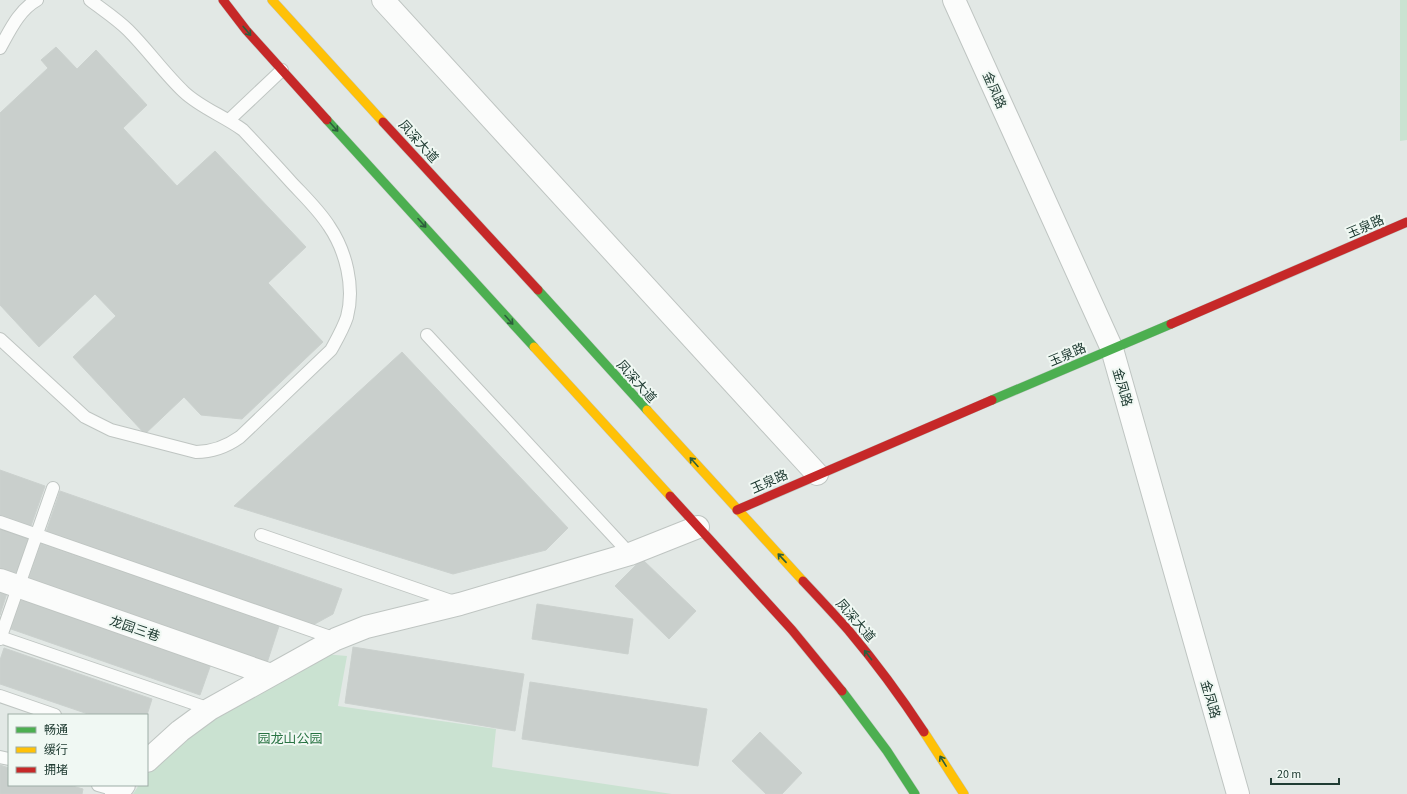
<svg xmlns="http://www.w3.org/2000/svg" width="1407" height="794" viewBox="0 0 1407 794" font-family="'Source Sans 3','Noto Sans SC',sans-serif">
<style>
.green{fill:#cae2d1}
.building{fill:#c9cfcc;stroke:#cbd1ce}
.lines{fill:none;stroke-linecap:round;stroke-linejoin:round}
.lane-casing{stroke:#bfc5c2;stroke-width:14}
.street-casing{stroke:#bfc5c2;stroke-width:24}
.fast-casing{stroke:#bec6c2;stroke-width:10}
.slow-casing{stroke:#bec6c2;stroke-width:10}
.jam-casing{stroke:#bec6c2;stroke-width:10}
.lane{stroke:#fbfcfb;stroke-width:12}
.street{stroke:#fbfcfb;stroke-width:22}
.fast{stroke:#4caf50;stroke-width:9}
.slow{stroke:#ffc107;stroke-width:9}
.jam{stroke:#c62828;stroke-width:9}
.oneway{stroke:#2d5e3c}
.labels{text-anchor:middle;stroke-width:4;stroke-linejoin:round;paint-order:stroke}
.street-label{font-size:13px;fill:#203c33;stroke:#f0f8f3}
.park-label{font-size:13px;fill:#297343;stroke:#f0f8f3}
</style>
<rect width="100%" height="100%" fill="#e2e8e5"/>
<path class="green" d="M 1400,0 L 1407,0 L 1407,140 L 1400,141 Z
M 324,654 L 347,656 L 338,706 L 496,729 L 492,767 L 672,794 L 133,794 L 139,785 L 147,785 L 147,775 L 168,750 L 244,700 Z"/>
<path class="building" d="M 56,47 L 77,69 L 96,50 L 147,105 L 123,128 L 177,186 L 215,151 L 306,247 L 268,283 L 323,342 L 242,419 L 201,415 L 184,397 L 145,434 L 73,357 L 116,316 L 95,294 L 39,347 L 0,305 L 0,113 L 48,68 L 41,60 Z
M 402,352 L 568,528 L 546,550 L 453,574 L 234,506 Z
M 0,470 L 45,486 L 31,526 L 0,515 Z
M 60,491 L 342,589 L 333,614 L 313,625 L 46,532 Z
M 0,529 L 28,538 L 15,575 L 0,570 Z
M 41,544 L 279,626 L 267,663 L 28,581 Z
M 642,559 L 696,611 L 669,639 L 615,586 Z
M 0,591 L 7,593 L 0,615 Z
M 22,598 L 211,664 L 200,695 L 11,629 Z
M 537,604 L 633,619 L 628,654 L 532,639 Z
M 353,647 L 524,674 L 515,731 L 345,703 Z
M 4,648 L 152,699 L 147,715 L 91,715 L 0,684 L 0,660 Z
M 530,682 L 707,709 L 698,766 L 522,739 Z
M 760,732 L 802,773 L 782,794 L 766,794 L 732,761 Z
M 0,765 L 9,768 L 9,785 L 69,785 L 83,789 L 82,794 L 0,794 Z"/>
<g class="lines">
<defs>
<path id="lane" d="M 0,48 C 10,30 19,10 37,0
M 229,120 L 282,70
M 427,335 L 630,554
M 0,339 L 85,417 L 111,430 L 196,452 C 213,452 226,447 240,437 L 331,350 C 337,339 343,329 347,317 C 355,287 346,251 329,226 C 318,209 304,196 291,182 C 275,164 259,147 243,130 C 224,116 201,108 184,92 C 164,73 148,50 128,30 C 117,19 103,10 90,0
M 0,522 L 336,639
M 261,535 L 457,603
M 0,637 L 210,709
M 0,639 L 53,488
M 0,696 L 55,715
M 0,757 L 9,759
M 98,785 L 119,791"/>
<path id="street" d="M 383,0 L 817,474
M 954,0 L 1112,349 L 1238,794
M 0,580 L 271,675
M 147,761 L 180,731 L 210,709 L 336,639 L 366,627 L 460,604 L 630,554 L 698,527
M 116,794 L 124,785"/>
<path id="fast" d="M 327,120 L 534,347
M 538,290 L 647,410
M 992,400 L 1171,324
M 842,691 L 887,751 L 915,794"/>
<path id="slow" d="M 272,0 L 383,122
M 534,347 L 670,496
M 647,410 L 803,581
M 924,732 L 964,794"/>
<path id="jam" d="M 223,0 L 246,30 L 327,120
M 383,122 L 538,290
M 1171,324 L 1407,222
M 670,496 L 792,630 L 842,691
M 737,510 L 992,400
M 803,581 C 819,598 834,614 849,631 C 876,663 901,697 924,732"/>
</defs>
<use href="#lane" class="lane-casing"/>
<use href="#street" class="street-casing"/>
<use href="#fast" class="fast-casing"/>
<use href="#slow" class="slow-casing"/>
<use href="#jam" class="jam-casing"/>
<use href="#lane" class="lane"/>
<use href="#street" class="street"/>
<use href="#fast" class="fast"/>
<use href="#slow" class="slow"/>
<use href="#jam" class="jam"/>
</g>
<defs><path id="oneway-shaft" d="M-6 0H5M1.5-3L5.5 0L1.5 3" fill="none" stroke-width="1.6" stroke-linecap="round" stroke-linejoin="round"/></defs>
<g class="oneway">
<use href="#oneway-shaft" transform="translate(247 31) rotate(50)"/>
<use href="#oneway-shaft" transform="translate(334 127) rotate(48)"/>
<use href="#oneway-shaft" transform="translate(422 223) rotate(48)"/>
<use href="#oneway-shaft" transform="translate(509 320) rotate(48)"/>
<use href="#oneway-shaft" transform="translate(694 462) rotate(-132)"/>
<use href="#oneway-shaft" transform="translate(782 558) rotate(-133)"/>
<use href="#oneway-shaft" transform="translate(868 655) rotate(-128)"/>
<use href="#oneway-shaft" transform="translate(943 761) rotate(-122)"/>
</g>
<g class="labels">
<g class="street-label">
<text transform="translate(995 90) rotate(66)" y="5">金凤路</text>
<text transform="translate(419 141) rotate(48)" y="5">凤深大道</text>
<text transform="translate(1365 226) rotate(-23)" y="5">玉泉路</text>
<text transform="translate(1067 354) rotate(-23)" y="5">玉泉路</text>
<text transform="translate(637 381) rotate(48)" y="5">凤深大道</text>
<text transform="translate(1123 387) rotate(74)" y="5">金凤路</text>
<text transform="translate(769 481) rotate(-24)" y="5">玉泉路</text>
<text transform="translate(856 620) rotate(49)" y="5">凤深大道</text>
<text transform="translate(135 628) rotate(19)" y="5">龙园三巷</text>
<text transform="translate(1211 699) rotate(74)" y="5">金凤路</text>
</g>
<g class="park-label">
<text x="290" y="743">园龙山公园</text>
</g>
</g>
<rect x="8" y="714" width="140" height="72" fill="#f0f8f3" stroke="#9dada6"/>
<rect x="16" y="727" width="20" height="6" fill="#4caf50" stroke="#9dada6"/>
<text x="44" y="734" font-size="12" fill="#203c33">畅通</text>
<rect x="16" y="747" width="20" height="6" fill="#ffc107" stroke="#9dada6"/>
<text x="44" y="754" font-size="12" fill="#203c33">缓行</text>
<rect x="16" y="767" width="20" height="6" fill="#c62828" stroke="#9dada6"/>
<text x="44" y="774" font-size="12" fill="#203c33">拥堵</text>
<path d="M1271 778v6h68v-6" fill="none" stroke="#203c33" stroke-width="2"/>
<text x="1277" y="778" font-size="12" fill="#203c33" stroke="#f0f8f3" stroke-width="3" paint-order="stroke">20 m</text>
</svg>
